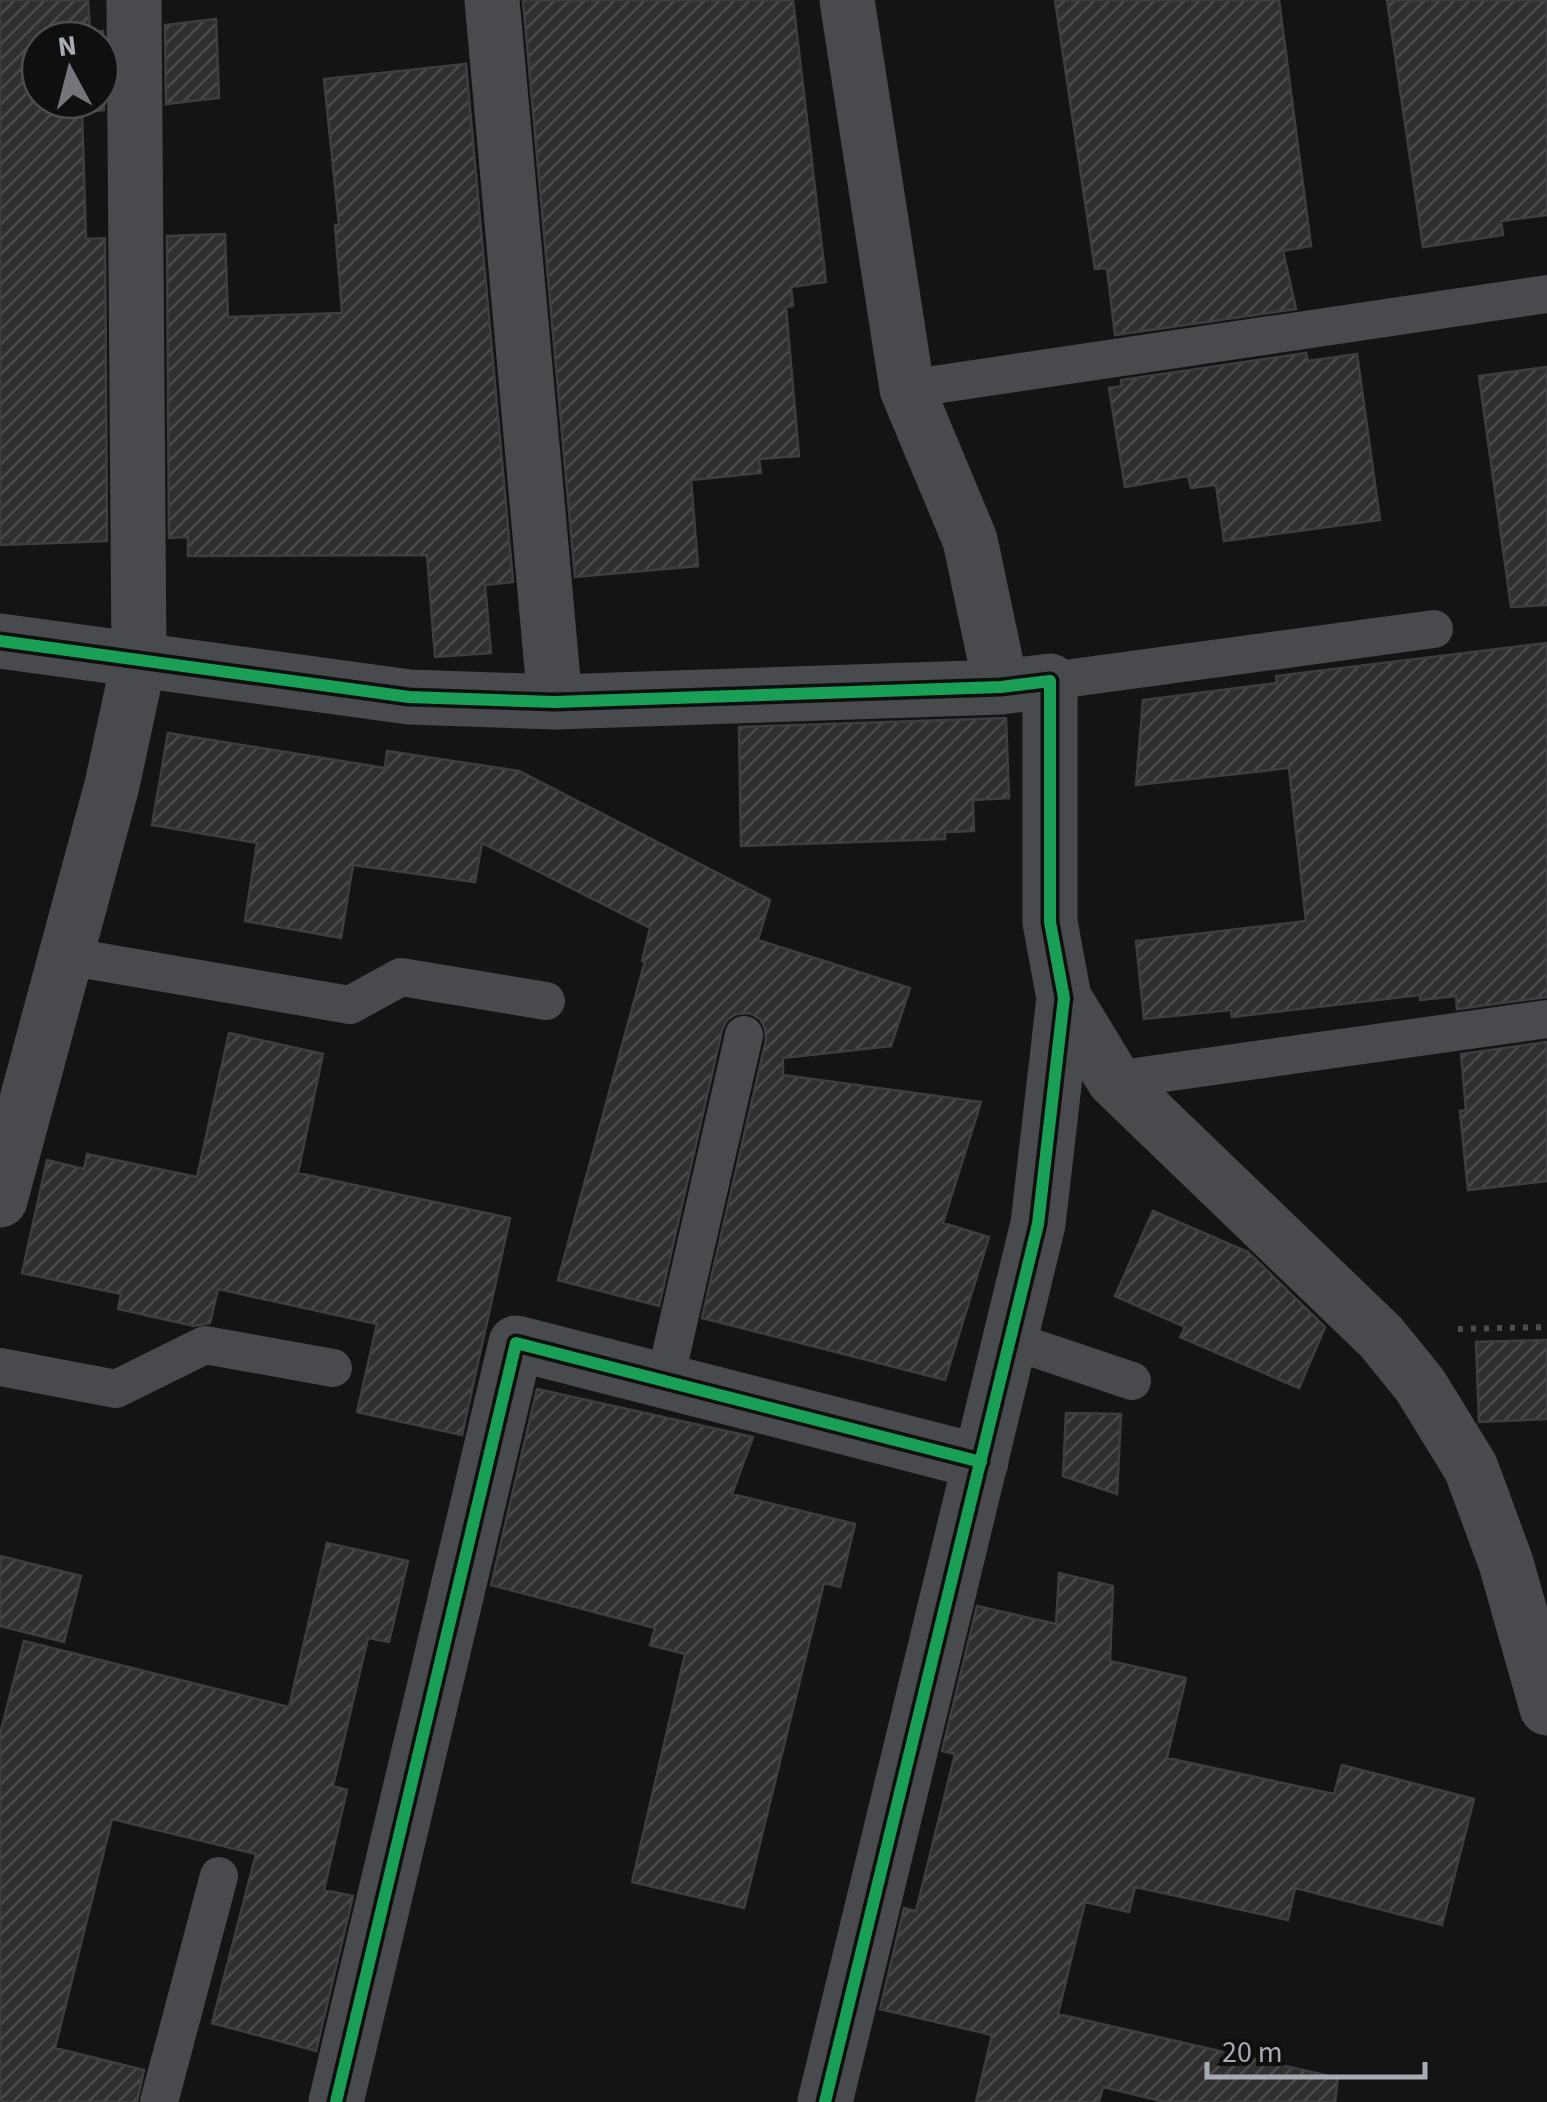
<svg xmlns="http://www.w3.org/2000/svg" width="1547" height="2102" viewBox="0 0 1547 2102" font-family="'Source Sans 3',sans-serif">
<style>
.building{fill:url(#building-hatch);stroke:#3d3e41;stroke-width:2.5;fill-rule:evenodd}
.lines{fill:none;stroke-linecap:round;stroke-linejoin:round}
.path{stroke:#4a4c4e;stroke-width:6;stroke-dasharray:5 8;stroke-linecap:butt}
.service{stroke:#494a4d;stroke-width:38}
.minor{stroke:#494a4d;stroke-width:55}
.cycleway-casing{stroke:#0f0f10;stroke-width:19}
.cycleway{stroke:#1a9f57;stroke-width:12}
</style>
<defs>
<pattern id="building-hatch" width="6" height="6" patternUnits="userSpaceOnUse" patternTransform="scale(2.5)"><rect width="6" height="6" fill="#2f2f30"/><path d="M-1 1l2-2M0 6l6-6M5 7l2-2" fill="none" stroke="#4a4a4c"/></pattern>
</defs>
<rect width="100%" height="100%" fill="#141415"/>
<path class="building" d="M 0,0 L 88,0 L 90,32 L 103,31 L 104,110 L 82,113 L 86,239 L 105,238 L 107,541 L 0,545 ZM 40,40 L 100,40 L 100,100 L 40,100 Z
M 523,0 L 793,0 L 826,282 L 791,287 L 793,306 L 786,307 L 799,456 L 759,459 L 761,473 L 691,480 L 698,566 L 575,577 Z
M 1055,0 L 1279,0 L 1311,246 L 1283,251 L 1296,309 L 1115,335 L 1107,268 L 1095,269 Z
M 1387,0 L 1547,0 L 1547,215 L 1501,221 L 1503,235 L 1423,247 Z
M 216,19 L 219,98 L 166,104 L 165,25 Z
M 466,64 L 513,582 L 485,585 L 491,653 L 435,657 L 427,555 L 188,556 L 188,537 L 169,538 L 167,236 L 225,234 L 228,317 L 342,313 L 335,225 L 339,225 L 324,79 Z
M 1306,353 L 1308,361 L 1357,354 L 1380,520 L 1224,541 L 1216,485 L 1191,488 L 1188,476 L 1125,487 L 1109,388 L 1122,386 L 1121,380 Z
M 1547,367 L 1547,605 L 1511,607 L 1479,376 Z
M 1547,643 L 1547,997 L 1457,1009 L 1456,996 L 1420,1000 L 1420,995 L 1232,1017 L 1231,1010 L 1144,1019 L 1136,941 L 1306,921 L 1289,768 L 1136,785 L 1143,700 L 1277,683 L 1276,676 Z
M 1006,718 L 1009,798 L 973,800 L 974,831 L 945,832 L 945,839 L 741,846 L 739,727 Z
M 168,733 L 385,768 L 387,751 L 519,771 L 770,900 L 758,940 L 910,988 L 891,1046 L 783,1058 L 783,1075 L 981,1102 L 943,1223 L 989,1237 L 945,1380 L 702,1318 L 766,1040 L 765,1028 L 760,1019 L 750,1013 L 736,1014 L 727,1020 L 722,1030 L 659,1306 L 558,1280 L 645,961 L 642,961 L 650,928 L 482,843 L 475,882 L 353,865 L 341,938 L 245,921 L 257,843 L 152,825 Z
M 229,1033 L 323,1054 L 298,1173 L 510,1218 L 462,1435 L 357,1412 L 377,1324 L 218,1289 L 210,1323 L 194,1326 L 118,1309 L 121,1294 L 22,1273 L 47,1160 L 84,1169 L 87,1154 L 197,1177 Z
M 1547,1042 L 1547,1181 L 1468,1190 L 1460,1111 L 1466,1110 L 1461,1054 Z
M 1153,1211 L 1248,1252 L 1325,1327 L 1299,1388 L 1180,1337 L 1185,1327 L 1115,1296 Z
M 1547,1340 L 1547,1419 L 1479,1422 L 1476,1342 Z
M 537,1389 L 753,1437 L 732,1494 L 855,1524 L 840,1587 L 824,1583 L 744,1908 L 632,1882 L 685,1654 L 650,1645 L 655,1628 L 491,1585 Z
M 1066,1413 L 1121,1414 L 1117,1494 L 1063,1476 Z
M 327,1543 L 408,1561 L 389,1642 L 368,1638 L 333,1786 L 347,1790 L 324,1890 L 353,1896 L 316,2051 L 212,2023 L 256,1854 L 112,1819 L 55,2048 L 144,2070 L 137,2102 L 0,2102 L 0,1734 L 24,1641 L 289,1707 Z
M 0,1556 L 81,1576 L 64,1642 L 0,1626 Z
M 1059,1573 L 1113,1586 L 1110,1661 L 1186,1678 L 1167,1758 L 1334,1794 L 1342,1765 L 1474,1799 L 1442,1925 L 1295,1888 L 1288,1920 L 1135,1887 L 1129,1912 L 1085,1902 L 1058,2014 L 1338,2078 L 1335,2102 L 1165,2102 L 1103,2087 L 1099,2102 L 976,2102 L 992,2035 L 880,2009 L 904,1908 L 916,1911 L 955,1754 L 942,1751 L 977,1606 L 1056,1624 Z"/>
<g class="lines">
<path class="path" d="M 1458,1329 L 1547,1327"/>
<path class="service" d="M 907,389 L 1547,294
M 1050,681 L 1434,629
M 66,956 L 350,1005 L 401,977 L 546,1001
M 1114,1080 L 1547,1019
M 1010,1340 L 1132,1381
M 0,1367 L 116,1389 L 205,1345 L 333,1368
M 665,1380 L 744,1035
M 159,2102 L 219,1876"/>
<path class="minor" d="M 492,0 L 555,702
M 847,0 L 907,389 L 970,540 L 1001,687
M 0,641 L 409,697 L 555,702 L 1001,687 L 1050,681 L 1050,922 L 1064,998 L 1038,1224 L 825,2102
M 1064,998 L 1114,1080 L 1381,1337 L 1420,1385 L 1471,1468 L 1506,1563 L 1547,1708
M 0,1200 L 112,785 L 139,660 L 134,0
M 336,2102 L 516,1343 L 981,1462"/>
<defs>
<path id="cycleway" d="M 0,641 L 409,697 L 555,702 L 1001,687 L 1050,681 L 1050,922 L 1064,998 L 1038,1224 L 825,2102
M 336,2102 L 516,1343 L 981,1462"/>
</defs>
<use href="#cycleway" class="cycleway-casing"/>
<use href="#cycleway" class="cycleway"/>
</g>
<g transform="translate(70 70) rotate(353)"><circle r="48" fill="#0f0f10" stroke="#4c4d52" stroke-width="2.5"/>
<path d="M0-8L18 38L0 25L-18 38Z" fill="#74767c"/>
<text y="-15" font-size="28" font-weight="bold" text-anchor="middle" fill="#a7abb4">N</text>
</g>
<path d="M1207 2062v15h218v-15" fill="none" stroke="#a7abb4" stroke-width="5"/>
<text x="1222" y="2062" font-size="30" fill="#a7abb4" stroke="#0f0f10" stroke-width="8" paint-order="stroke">20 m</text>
</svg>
